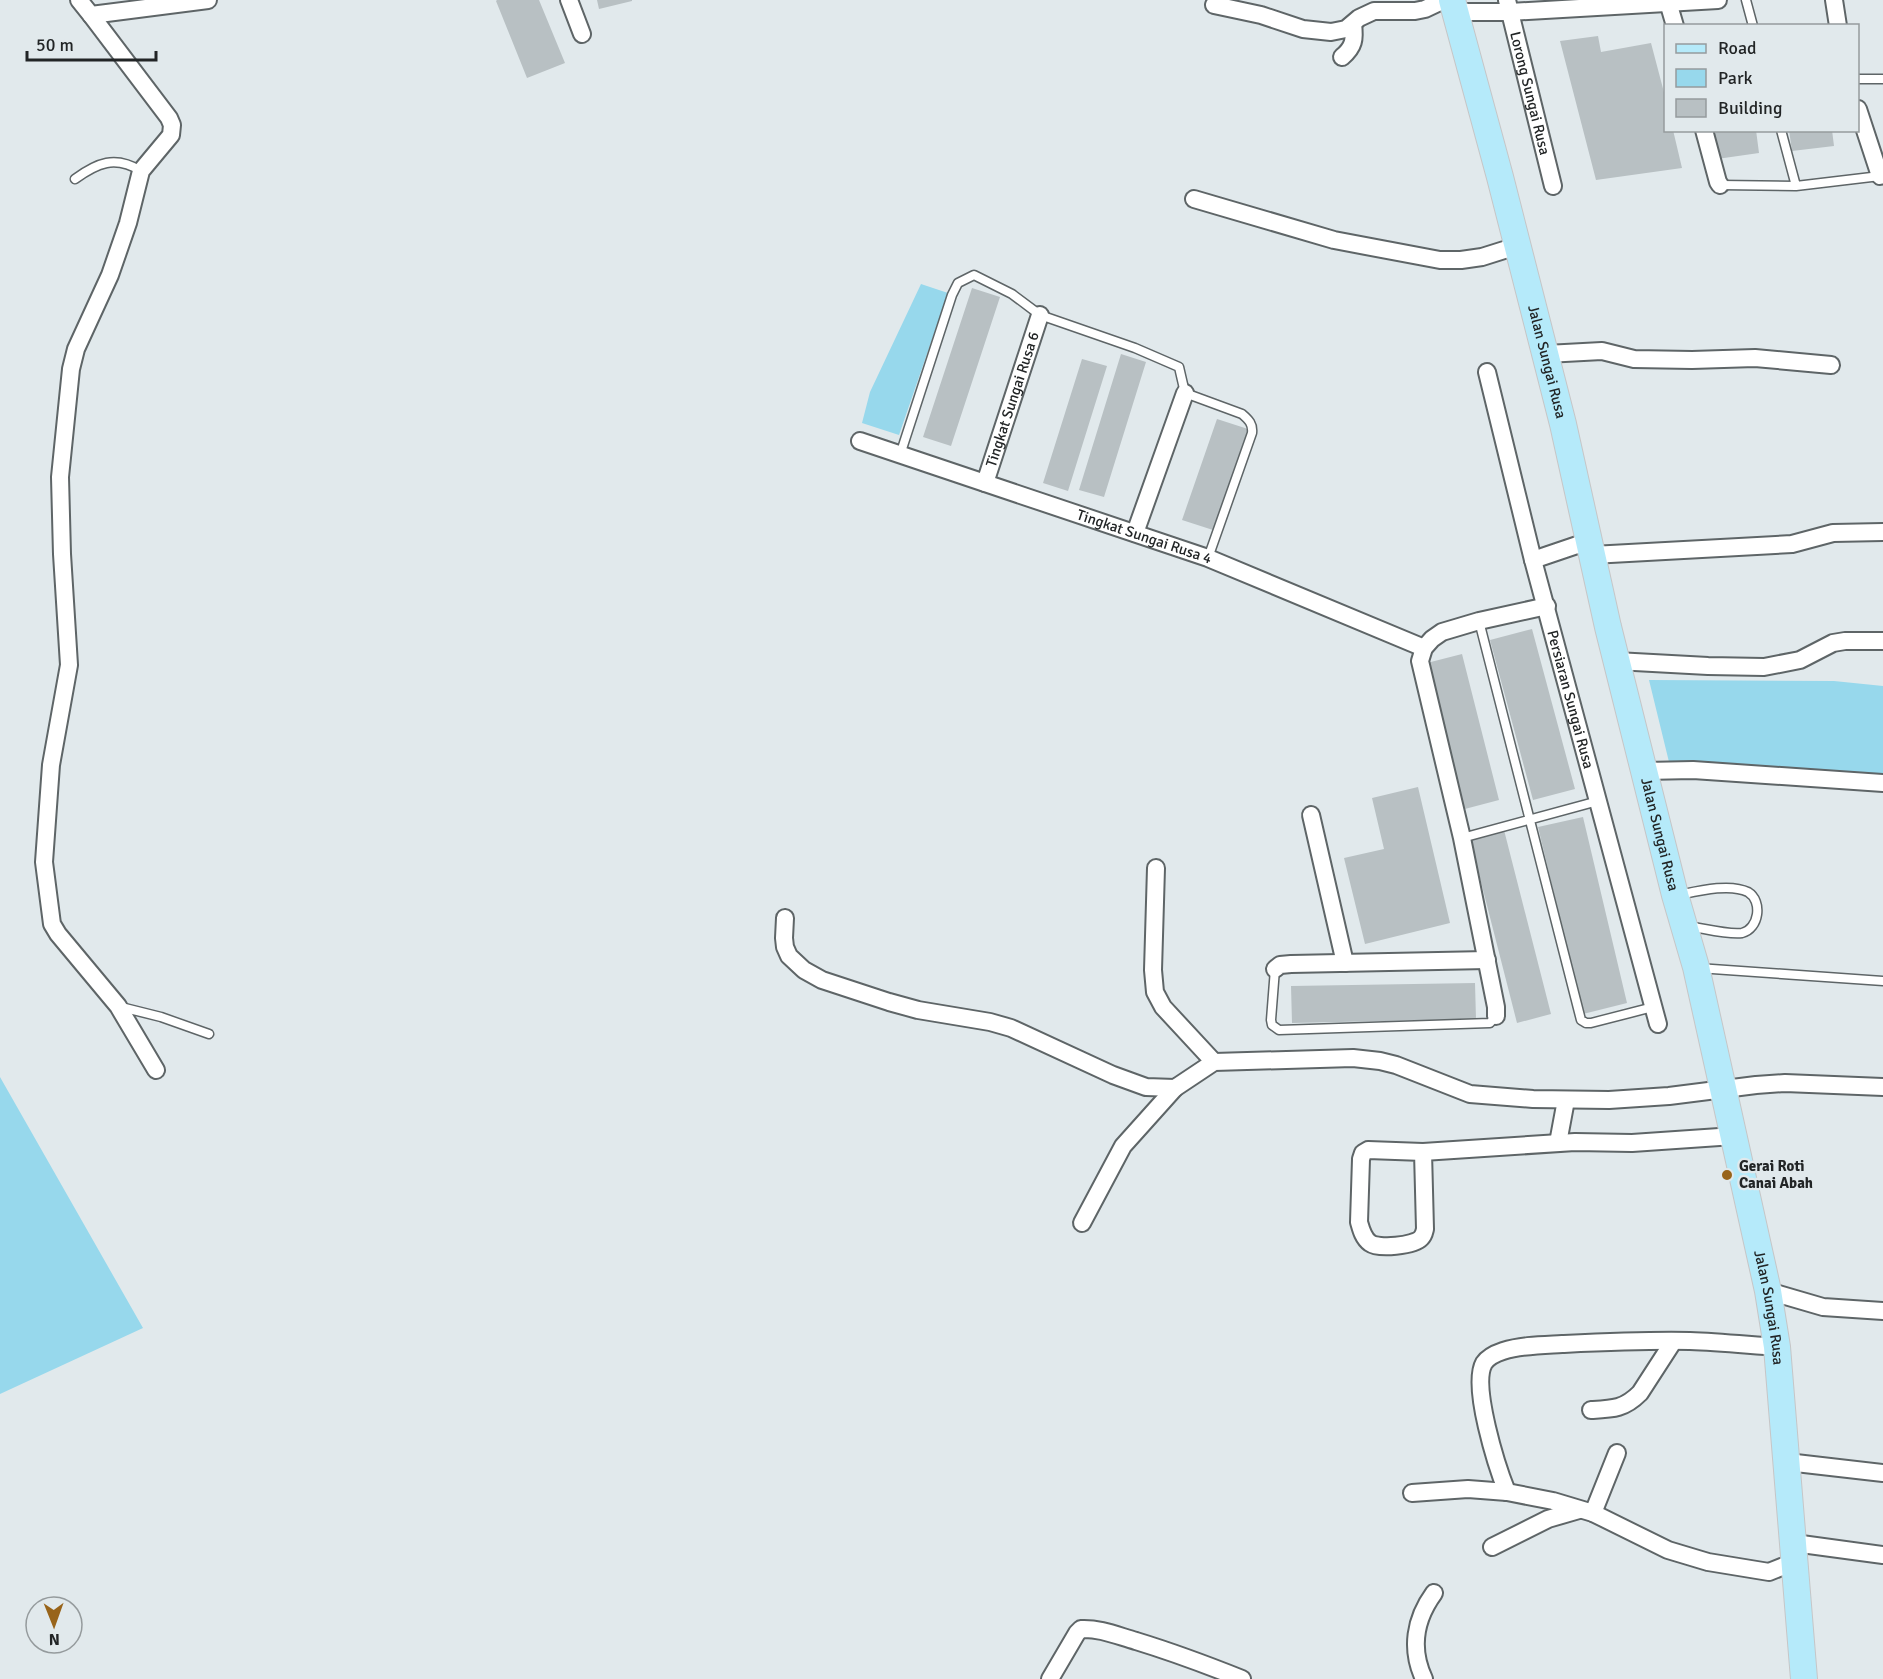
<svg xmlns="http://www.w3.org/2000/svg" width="1883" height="1679" viewBox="0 0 1883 1679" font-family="Signika,sans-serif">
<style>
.green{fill:#97d8ec}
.building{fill:#b8c0c3}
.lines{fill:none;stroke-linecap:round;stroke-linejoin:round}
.lane-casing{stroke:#5e6567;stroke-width:11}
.street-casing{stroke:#5e6567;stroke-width:20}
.primary-casing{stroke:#c6c6c7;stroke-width:28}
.lane{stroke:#fff;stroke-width:8}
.street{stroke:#fff;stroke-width:16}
.primary{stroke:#b5eafa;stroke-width:26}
.poi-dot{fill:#98641a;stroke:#e1e9ec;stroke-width:2}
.labels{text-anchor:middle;stroke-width:4.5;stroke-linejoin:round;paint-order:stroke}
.street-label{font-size:15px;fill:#222526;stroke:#e1e9ec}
.poi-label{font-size:15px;font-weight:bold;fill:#222526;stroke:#e1e9ec;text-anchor:start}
</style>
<rect width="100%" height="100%" fill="#e1e9ec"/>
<path class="green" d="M 921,284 L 948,293 L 899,435 L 862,423 L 870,392 Z
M 1649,680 L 1834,681 L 1883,686 L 1883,774 L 1669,762 Z
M 0,1077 L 143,1328 L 0,1394 Z"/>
<path class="building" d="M 497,0 L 539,0 L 565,63 L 527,78 L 496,1 Z
M 597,0 L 632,0 L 632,1 L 599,9 Z
M 1598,36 L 1601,52 L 1651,43 L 1666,100 L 1666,130 L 1673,130 L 1682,168 L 1596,180 L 1560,41 Z
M 1713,130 L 1756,130 L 1759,153 L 1717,159 Z
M 1789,130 L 1832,130 L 1834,146 L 1792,151 Z
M 972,288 L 1000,297 L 951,446 L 923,437 Z
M 1121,354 L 1146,362 L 1104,497 L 1079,490 Z
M 1082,359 L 1107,366 L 1068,491 L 1043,483 Z
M 1217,419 L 1248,429 L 1213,530 L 1182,520 Z
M 1532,629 L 1575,789 L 1533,800 L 1490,640 Z
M 1462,654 L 1499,800 L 1461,810 L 1423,664 Z
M 1418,787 L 1450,923 L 1365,944 L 1344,858 L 1384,849 L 1372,798 Z
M 1583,817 L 1627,1003 L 1583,1014 L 1538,827 Z
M 1504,830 L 1551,1014 L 1517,1023 L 1470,839 Z
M 1475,983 L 1476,1019 L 1292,1023 L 1291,986 Z"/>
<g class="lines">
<defs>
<path id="lane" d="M 1746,0 L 1753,26
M 1858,79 L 1883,79
M 1781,130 L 1796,186
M 75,179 C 97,163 115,155 141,171
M 1720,185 L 1796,186 L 1880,176
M 900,455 L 952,295 L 958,283 L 974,275 L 1012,294 L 1040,315 L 1135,348 L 1179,367 L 1185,393 L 1242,414 C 1249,420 1253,424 1252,433 L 1208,558
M 1479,621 L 1581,1020 L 1586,1023 L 1591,1023 L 1653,1007
M 1462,838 L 1598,801
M 1679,895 C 1698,891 1730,883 1748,892 C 1763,901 1759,929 1742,933 C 1727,935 1703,928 1687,926
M 1698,968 L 1883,981
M 1275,969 L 1271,1020 L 1272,1025 L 1279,1030 L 1490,1023 L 1496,1016
M 121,1007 L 161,1017 L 209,1034"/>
<g id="street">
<path d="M 79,0 L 91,15 L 208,0"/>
<path d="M 569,0 L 582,34"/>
<path id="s1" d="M 1507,0 L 1553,186"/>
<path d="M 1834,0 L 1838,26"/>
<path d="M 1668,2 L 1675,26"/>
<path d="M 1214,5 L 1261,15 L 1303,29 L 1331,32 L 1346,29 L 1359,18 L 1374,11 L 1415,11 L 1425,9 L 1444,0"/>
<path d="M 1455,12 L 1510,12 L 1718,0"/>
<path d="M 91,15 L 169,118 L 172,125 L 171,135 L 141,171 L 128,223 L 110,275 L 76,349 L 71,369 L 60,477 L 62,554 L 69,665 L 51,765 L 44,862 L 52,924 L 58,934 L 118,1006 L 156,1070"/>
<path d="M 1342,57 C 1354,47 1355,39 1353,24"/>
<path d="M 1858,109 L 1880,176 L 1883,175"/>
<path d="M 1704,130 L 1718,182 L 1720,185"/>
<path d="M 1194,199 L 1334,240 L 1440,260 L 1461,260 L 1482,257 L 1517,246"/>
<path d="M 1546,354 L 1602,351 L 1634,359 L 1692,360 L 1755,358 L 1831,365"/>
<path id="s2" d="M 1487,372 L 1533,560 L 1658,1024"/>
<path id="s3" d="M 860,441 L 1208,558 L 1424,648"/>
<path id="s4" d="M 985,483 L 1040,315"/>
<path d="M 1135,533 L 1185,393"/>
<path d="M 1592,555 L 1792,544 L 1833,533 L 1883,532"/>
<path d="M 1533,560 L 1589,541"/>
<path d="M 1616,661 L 1708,666 L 1764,667 L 1800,660 L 1833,643 L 1845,641 L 1883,641"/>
<path d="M 1645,771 L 1693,770 L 1883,783"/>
<path d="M 1311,815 L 1345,963"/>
<path d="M 1156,868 L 1153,970 L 1155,992 L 1163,1007 L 1214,1062"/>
<path d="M 785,918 L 784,938 L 785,947 L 789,956 L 804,970 L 822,980 L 889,1002 L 918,1010 L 990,1022 L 1011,1028 L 1113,1075 L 1146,1087 L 1175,1088 L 1214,1062 L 1353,1058 L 1380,1061 L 1396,1065 L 1470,1094 L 1533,1099 L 1609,1100 L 1669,1096 L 1756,1085 L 1785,1083 L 1883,1087"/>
<path d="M 1275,969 L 1280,965 L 1291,964 L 1487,960"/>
<path d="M 1496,1016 L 1496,1007 L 1462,838 L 1420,661 L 1424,648 L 1432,639 L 1442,632 L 1479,621 L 1547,606"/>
<path d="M 1558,1143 L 1566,1100"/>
<path d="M 1423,1152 L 1425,1229 C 1424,1233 1424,1235 1421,1238 C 1414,1246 1378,1249 1370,1243 C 1363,1238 1361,1229 1359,1222 L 1361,1159 L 1363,1153 L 1368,1150 L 1423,1152 L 1575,1142 L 1632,1143 L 1734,1136"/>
<path d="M 1082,1223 L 1123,1146 L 1175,1088"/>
<path d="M 1768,1291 L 1823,1307 L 1883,1311"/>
<path d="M 1591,1410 C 1613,1409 1624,1409 1640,1393 L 1673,1342"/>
<path d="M 1787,1462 L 1883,1473"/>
<path d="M 1507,1492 C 1497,1467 1471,1386 1484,1363 C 1488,1357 1497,1353 1503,1351 C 1522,1345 1543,1345 1562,1344 C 1605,1342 1647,1340 1690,1341 C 1719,1342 1748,1345 1777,1347"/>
<path d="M 1412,1493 L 1468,1489 L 1507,1492 L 1553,1501 L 1593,1513 L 1668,1550 L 1708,1562 L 1769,1572 L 1794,1562"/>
<path d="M 1593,1513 L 1617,1453"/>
<path d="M 1794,1543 L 1883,1555"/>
<path d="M 1492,1547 L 1548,1519 L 1579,1510"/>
<path d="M 1050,1679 L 1077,1633 L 1081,1629 C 1100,1628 1118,1636 1136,1641 C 1172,1652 1207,1665 1242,1679"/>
<path d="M 1424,1679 C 1410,1649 1415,1619 1434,1593"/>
</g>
<g id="primary">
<path id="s5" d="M 1452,0 L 1500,177 L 1563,424 L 1608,627 L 1675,895 L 1696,967 L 1768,1291 L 1777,1347 L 1804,1679"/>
</g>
</defs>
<use href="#lane" class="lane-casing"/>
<use href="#street" class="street-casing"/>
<use href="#primary" class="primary-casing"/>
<use href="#lane" class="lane"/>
<use href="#street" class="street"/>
<use href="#primary" class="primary"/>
</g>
<circle class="poi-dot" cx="1727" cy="1175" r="6"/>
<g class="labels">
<g class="street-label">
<text dy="5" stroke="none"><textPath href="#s1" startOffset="96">Lorong Sungai Rusa</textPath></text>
<text dy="5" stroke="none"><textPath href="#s5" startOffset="374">Jalan Sungai Rusa</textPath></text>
<text dy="5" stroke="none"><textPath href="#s4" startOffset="88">Tingkat Sungai Rusa 6</textPath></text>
<text dy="5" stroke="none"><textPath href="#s3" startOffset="300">Tingkat Sungai Rusa 4</textPath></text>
<text dy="5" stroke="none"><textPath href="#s2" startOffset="338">Persiaran Sungai Rusa</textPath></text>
<text dy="5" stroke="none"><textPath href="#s5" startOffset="860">Jalan Sungai Rusa</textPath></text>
<text dy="5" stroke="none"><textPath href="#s5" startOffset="1346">Jalan Sungai Rusa</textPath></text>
</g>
<g class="poi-label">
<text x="1739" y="1171">Gerai Roti<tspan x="1739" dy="17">Canai Abah</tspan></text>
</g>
</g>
<rect x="1664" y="24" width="195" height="108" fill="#e1e9ec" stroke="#959b9d" stroke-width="1.5"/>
<rect x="1676" y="44" width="30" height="9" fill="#b5eafa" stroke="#959b9d" stroke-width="1.5"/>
<text x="1718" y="54" font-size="18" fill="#222526">Road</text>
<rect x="1676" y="69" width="30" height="18" fill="#97d8ec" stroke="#959b9d" stroke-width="1.5"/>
<text x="1718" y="84" font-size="18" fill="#222526">Park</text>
<rect x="1676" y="99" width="30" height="18" fill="#b8c0c3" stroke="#959b9d" stroke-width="1.5"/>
<text x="1718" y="114" font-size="18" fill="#222526">Building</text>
<g transform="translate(54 1625) rotate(179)"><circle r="28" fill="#e1e9ec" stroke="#959b9d" stroke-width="1.5"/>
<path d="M0-4.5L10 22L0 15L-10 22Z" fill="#98641a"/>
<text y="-9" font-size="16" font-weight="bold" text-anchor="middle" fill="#222526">N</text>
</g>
<path d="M27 51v9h129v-9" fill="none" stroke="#222526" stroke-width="3"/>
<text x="36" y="51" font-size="18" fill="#222526" stroke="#e1e9ec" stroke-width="4.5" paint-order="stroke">50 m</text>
</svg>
